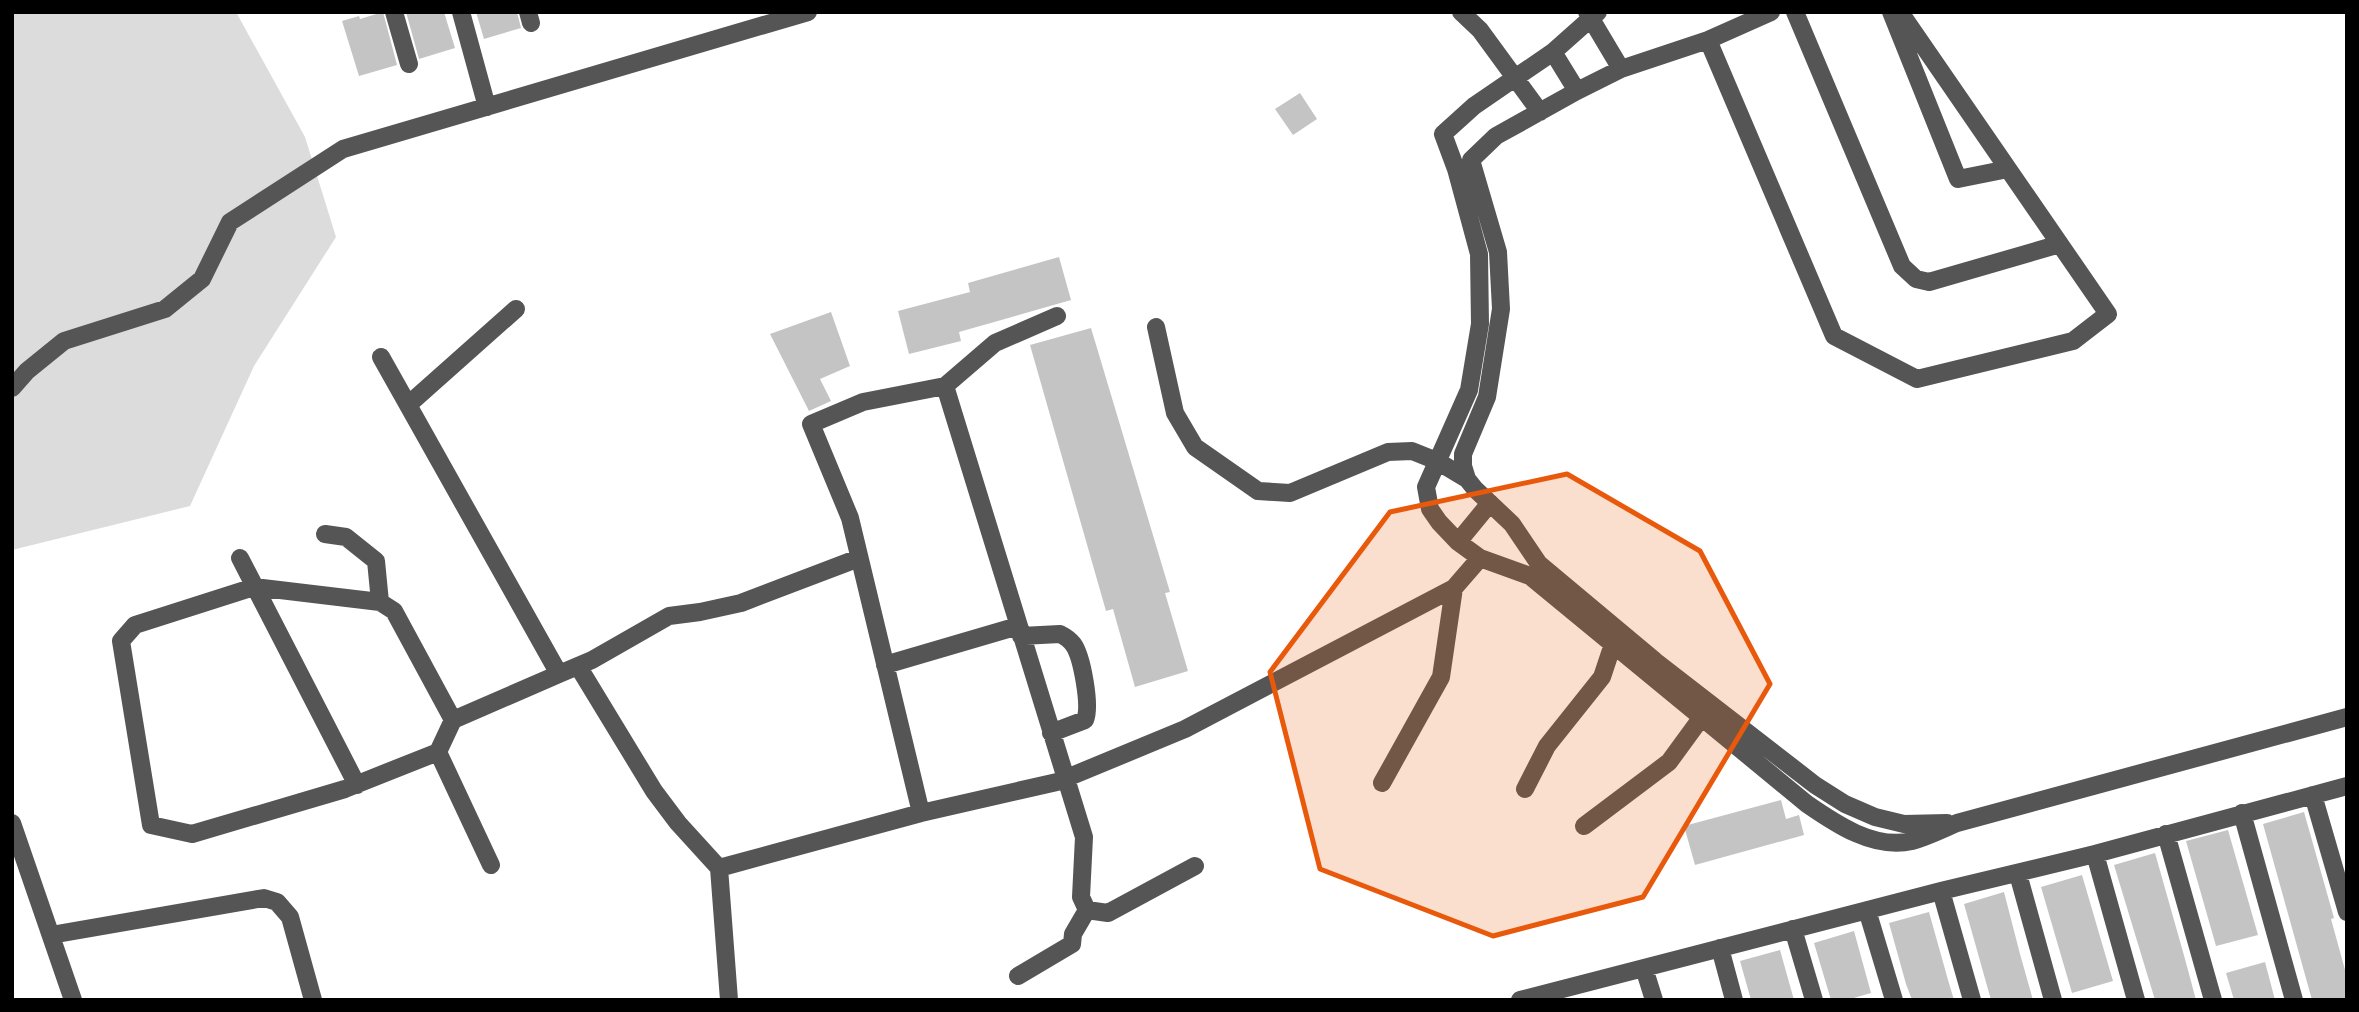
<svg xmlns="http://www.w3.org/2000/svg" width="2359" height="1012" viewBox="0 0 2359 1012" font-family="Arial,sans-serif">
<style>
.green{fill:#dcdcdc}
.building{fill:#c4c4c4}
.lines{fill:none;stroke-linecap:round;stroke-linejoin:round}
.minor{stroke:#555;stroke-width:18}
.marked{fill:#e8590c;fill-opacity:0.2;stroke:#e8590c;stroke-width:5;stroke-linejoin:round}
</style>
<rect width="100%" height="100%" fill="#fff"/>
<path class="green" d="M 12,12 L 236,12 L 305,137 L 336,237 L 254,366 L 190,506 L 12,550 Z"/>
<path class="building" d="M 383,12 L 397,65 L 359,76 L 342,21 L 359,16 L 360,19 Z
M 406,12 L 444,12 L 455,48 L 419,59 Z
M 476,12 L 517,12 L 521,28 L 484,39 Z
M 1300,93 L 1317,119 L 1293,135 L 1275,109 Z
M 1059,257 L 1071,300 L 959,332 L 961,341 L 909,354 L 898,311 L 970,292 L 968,283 Z
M 831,312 L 850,366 L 820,379 L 831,401 L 809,411 L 770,334 Z
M 1091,328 L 1170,592 L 1165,593 L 1188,671 L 1135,687 L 1113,609 L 1106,611 L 1030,345 Z
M 1781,800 L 1786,819 L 1799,815 L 1804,835 L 1695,865 L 1684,826 Z
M 2304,812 L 2334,918 L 2331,919 L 2347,977 L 2347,1000 L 2312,1000 L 2263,824 Z
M 2228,830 L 2258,935 L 2216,946 L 2186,841 Z
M 2155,853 L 2185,959 L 2196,1000 L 2155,1000 L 2114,865 Z
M 2082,875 L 2113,981 L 2072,993 L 2041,887 Z
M 2004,892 L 2020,954 L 2033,1000 L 1991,1000 L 1964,904 Z
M 1929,912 L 1948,980 L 1954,1000 L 1912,1000 L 1906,984 L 1889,923 Z
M 1854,931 L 1871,993 L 1847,1000 L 1831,1000 L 1814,943 Z
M 1780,950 L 1794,1000 L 1751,1000 L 1740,961 Z
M 2265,962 L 2275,1000 L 2234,1000 L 2226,973 Z"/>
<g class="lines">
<path class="minor" d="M 394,12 L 409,64
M 461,12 L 487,107
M 528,12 L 531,23
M 1461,12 L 1480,30 L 1540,112
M 1587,12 L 1621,69
M 1598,12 L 1553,52 L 1474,106 L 1443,134 L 1456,169 L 1479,254 L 1480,324 L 1469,390 L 1426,487 L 1430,509 L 1439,522 L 1458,542 L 1480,558 L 1530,576 L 1807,804 C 1836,824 1874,850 1912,841 C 1927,837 1943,829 1957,823 L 2347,717
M 1771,12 L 1708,40 L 1621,69 L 1577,91 L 1496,136 L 1471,160 L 1498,252 L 1501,309 L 1487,397 L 1463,454 L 1463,466 L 1467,479 L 1475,489 L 1512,524 L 1539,564 L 1655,661 L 1815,785 L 1845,804 L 1875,817 L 1904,824 L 1947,823
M 1795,12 L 1902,266 L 1916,279 L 1929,282 L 2060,244
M 1891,12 L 1958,179 L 2008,169
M 1708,40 L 1834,336 L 1917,379 L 2073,341 L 2108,314 L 1900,12
M 1553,52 L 1577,91
M 516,309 L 408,405 L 559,674 L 592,660 L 669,616 L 700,612 L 741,603 L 859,558
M 1156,327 L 1175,413 L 1195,447 L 1258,491 L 1290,493 L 1388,452 L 1412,451 L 1437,461 L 1467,479
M 381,357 L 408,405
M 945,386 L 995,343 L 1057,316
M 12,388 L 27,371 L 64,341 L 165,309 L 202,279 L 230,222 L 343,149 L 808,12
M 325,534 L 346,537 L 376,561 L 380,602
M 1458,542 L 1490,503
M 240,558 L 357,785
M 1021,636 L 1060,634 C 1064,636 1070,640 1073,644 C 1082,656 1091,706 1085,720 L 1051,733
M 885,665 L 1018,626
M 578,666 L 654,791 L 678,823 L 719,868 L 729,1000
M 453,720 L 394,611 L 380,602 L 254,587 L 135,625 L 121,641 L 151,825 L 192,834 L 345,789 L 438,752 L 453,720 L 559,674
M 438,752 L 491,865
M 1382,783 L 1441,677 L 1454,588
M 1525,789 L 1547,746 L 1602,677 L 1613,644
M 2313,795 L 2347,912
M 921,813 L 850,518 L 811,424 L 863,402 L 945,386 L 1084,837 L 1081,897 L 1087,910 L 1108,913 L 1195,866
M 2242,813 L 2294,1000
M 12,823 L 73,1000
M 1584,826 L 1669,762 L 1707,710
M 2166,834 L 2213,1000
M 2095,854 L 2136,1000
M 719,868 L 921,813 L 1057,782 L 1185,729 L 1454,588 L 1480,558
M 2018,874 L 2053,1000
M 1941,891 L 1972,1000
M 1867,910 L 1894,1000
M 1793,929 L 1814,1000
M 51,935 L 264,898 L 277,902 L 290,917 L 313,1000
M 1720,948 L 1734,1000
M 1644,968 L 1654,1000
M 1018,976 L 1072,944 L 1073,934 L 1087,910
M 1520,1000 L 1941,891 L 2095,854 L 2347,786"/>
</g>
<path class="marked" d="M 1567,474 L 1700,551 L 1770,684 L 1643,897 L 1493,936 L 1320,869 L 1270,672 L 1390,512 Z"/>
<rect width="2359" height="1012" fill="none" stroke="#000000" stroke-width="28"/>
</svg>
